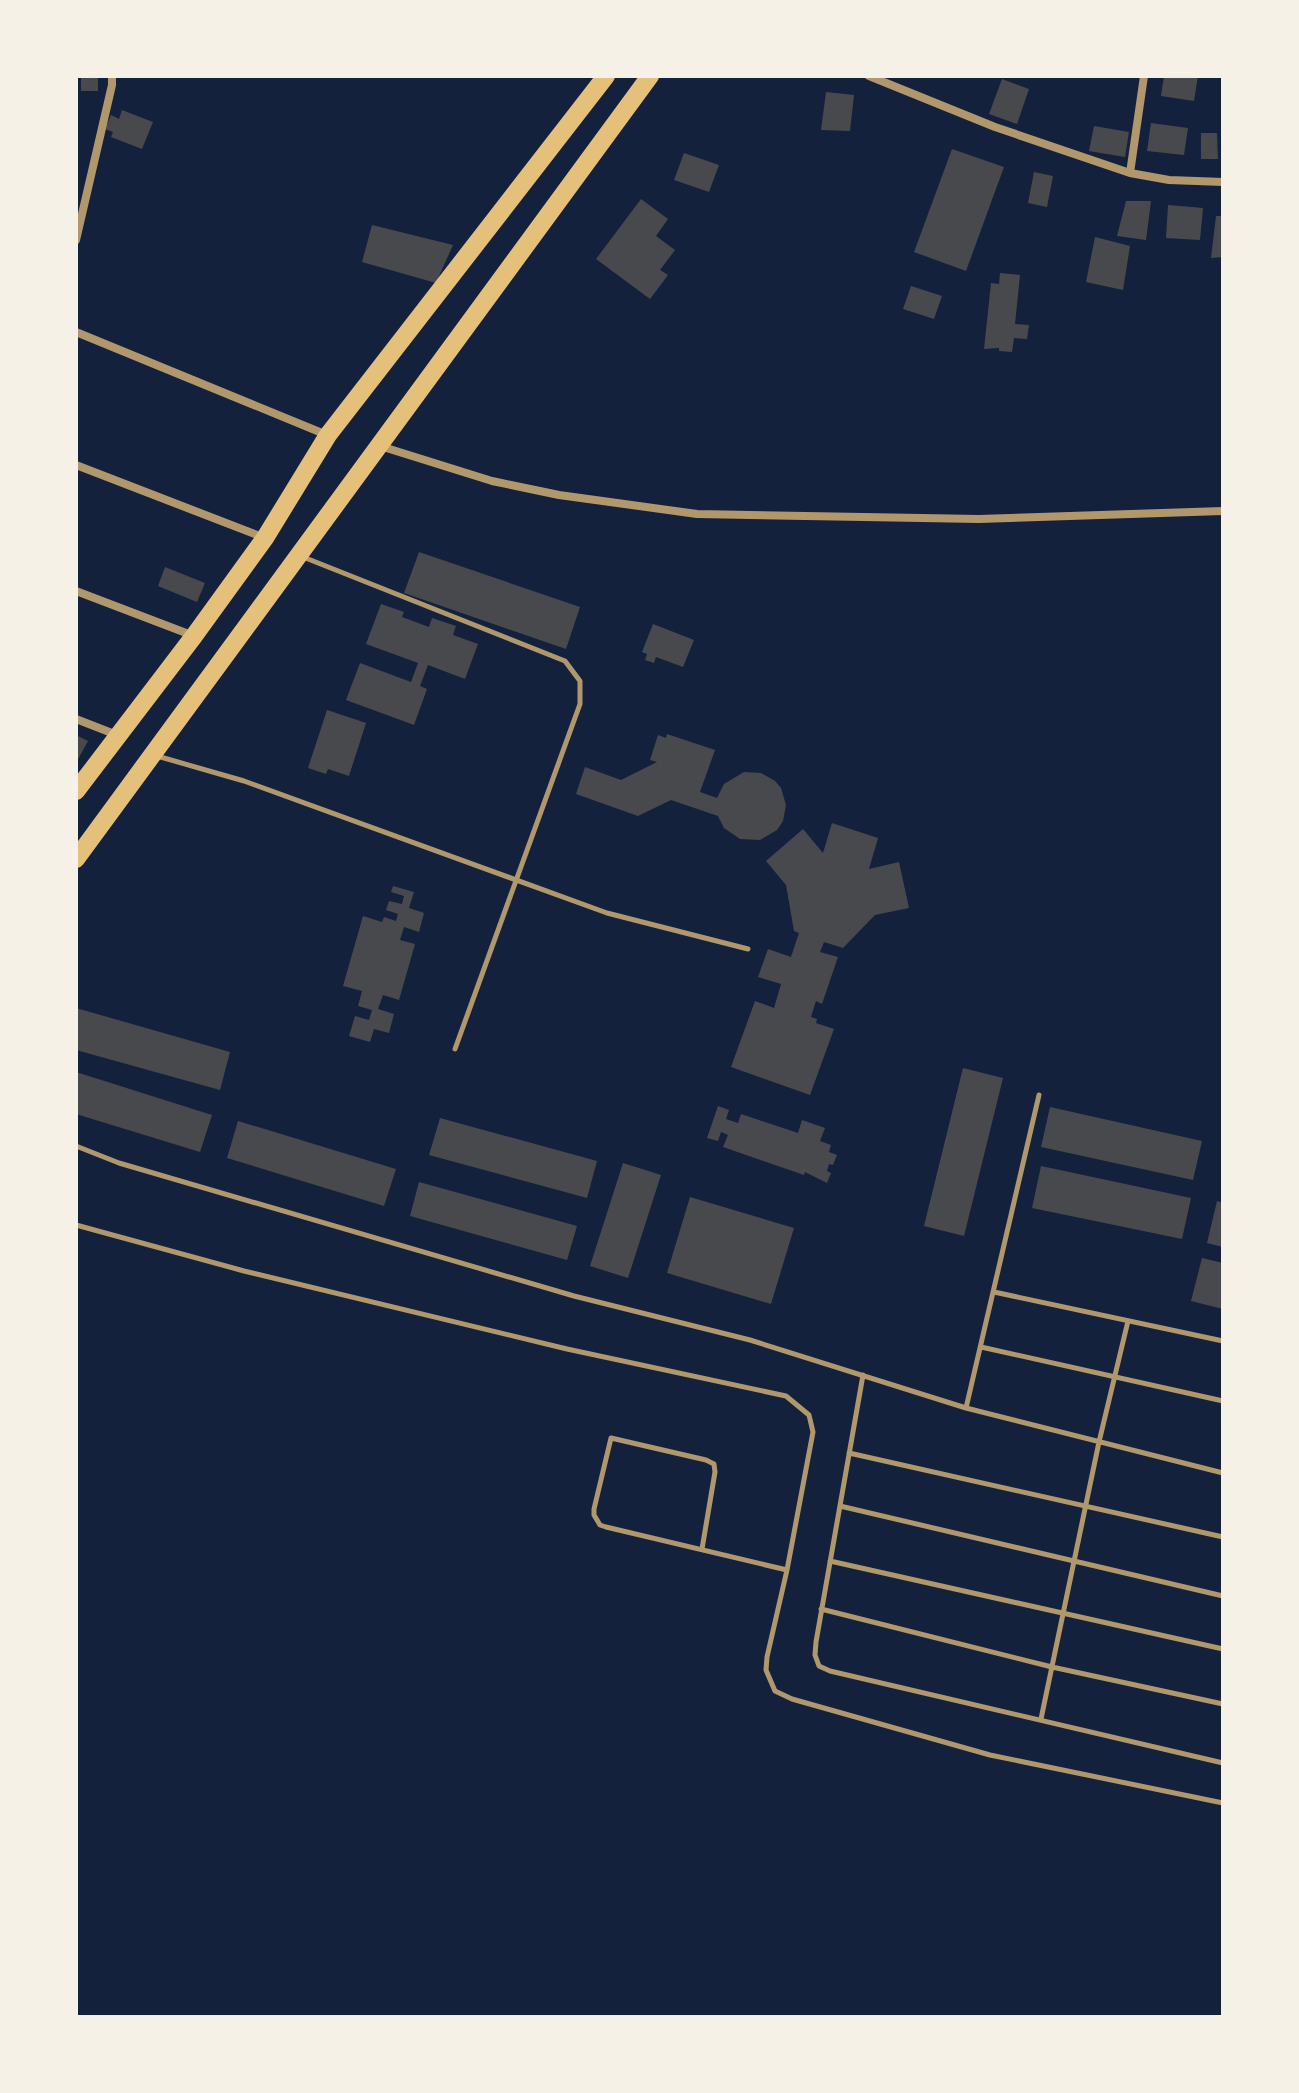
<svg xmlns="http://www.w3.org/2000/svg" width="1299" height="2093" viewBox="0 0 1299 2093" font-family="'Archivo Narrow',sans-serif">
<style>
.building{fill:#48494c}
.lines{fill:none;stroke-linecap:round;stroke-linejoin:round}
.service{stroke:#b1986c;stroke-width:5}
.minor{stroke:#b1986c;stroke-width:8}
.trunk{stroke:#e5c07b;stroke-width:18}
</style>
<rect width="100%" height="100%" fill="#14213d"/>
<path class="building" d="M 81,76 L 98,76 L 98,91 L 81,91 Z
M 1164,76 L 1198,76 L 1194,101 L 1161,96 Z
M 1002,79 L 1029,89 L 1017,124 L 989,114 Z
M 826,92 L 854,95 L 850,131 L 821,130 Z
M 122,110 L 153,122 L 142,149 L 111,137 L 113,132 L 105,129 L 111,115 L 119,119 Z
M 1151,123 L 1188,128 L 1184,155 L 1147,151 Z
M 1094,126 L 1129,132 L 1125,157 L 1089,151 Z
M 1201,133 L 1217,133 L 1218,159 L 1201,159 Z
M 952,149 L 1004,167 L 966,271 L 914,252 Z
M 684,153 L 719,165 L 709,192 L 674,180 Z
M 1034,172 L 1053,176 L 1047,207 L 1028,203 Z
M 641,199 L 668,219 L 656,236 L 675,250 L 660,270 L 668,275 L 650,299 L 596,259 Z
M 1126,201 L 1151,201 L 1146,240 L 1117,236 Z
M 1168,205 L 1203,208 L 1200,240 L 1166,238 Z
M 1216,216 L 1223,216 L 1223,257 L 1211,258 Z
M 372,225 L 453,245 L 436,283 L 362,262 Z
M 1095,237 L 1130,246 L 1123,290 L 1086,282 Z
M 1000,273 L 1020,275 L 1015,324 L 1029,325 L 1027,339 L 1014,338 L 1012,352 L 999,351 L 999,348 L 984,349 L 991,283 L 999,284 Z
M 911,286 L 942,296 L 934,319 L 903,309 Z
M 419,552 L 580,607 L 566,649 L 404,593 Z
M 165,567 L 205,583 L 197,602 L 158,586 Z
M 381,604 L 404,612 L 402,617 L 429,627 L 432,618 L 456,626 L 453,635 L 478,644 L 465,679 L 428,665 L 420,686 L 427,689 L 414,725 L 346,700 L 360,663 L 411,682 L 418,663 L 366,644 Z
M 653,624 L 694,640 L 683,667 L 656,657 L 654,663 L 645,660 L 647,654 L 642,652 Z
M 327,710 L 366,723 L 349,776 L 328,769 L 326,774 L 308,768 Z
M 667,734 L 715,750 L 700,792 L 717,798 L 724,784 L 744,772 L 761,773 L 775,781 L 781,788 L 786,805 L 783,821 L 777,830 L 760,840 L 740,839 L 724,828 L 718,816 L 671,800 L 638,816 L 576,794 L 585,767 L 621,780 L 657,762 L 650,760 L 658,735 L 666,738 Z
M 76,735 L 88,741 L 76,763 Z
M 832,823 L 878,838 L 869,869 L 899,862 L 909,908 L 875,915 L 843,948 L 824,942 L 820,952 L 838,957 L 822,1004 L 816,1001 L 811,1017 L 817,1019 L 816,1023 L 834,1029 L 810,1095 L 731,1067 L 755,1001 L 774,1008 L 781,984 L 758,977 L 768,949 L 791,957 L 799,933 L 794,931 L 786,885 L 766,861 L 803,829 L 823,853 Z
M 393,886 L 414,892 L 409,908 L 424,913 L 419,932 L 404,927 L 400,940 L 415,944 L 399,1000 L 383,995 L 378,1009 L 394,1014 L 389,1033 L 374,1029 L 370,1042 L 349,1036 L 355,1016 L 369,1020 L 372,1010 L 358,1006 L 362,991 L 343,986 L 363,916 L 382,922 L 384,917 L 396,921 L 398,914 L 386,910 L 389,901 L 402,904 L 404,896 L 391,892 Z
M 76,1008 L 230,1052 L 220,1090 L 76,1050 Z
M 963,1068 L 1003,1078 L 964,1236 L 924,1226 Z
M 76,1072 L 212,1115 L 200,1152 L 76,1114 Z
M 718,1106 L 729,1110 L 726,1119 L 738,1123 L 741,1114 L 798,1133 L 802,1120 L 825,1128 L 820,1141 L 831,1145 L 829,1152 L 837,1155 L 833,1165 L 829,1164 L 827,1171 L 831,1173 L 827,1183 L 805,1172 L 804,1175 L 723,1147 L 728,1135 L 721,1132 L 718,1141 L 707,1138 Z
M 1050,1107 L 1202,1141 L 1193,1180 L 1041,1147 Z
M 440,1118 L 597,1161 L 587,1198 L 429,1155 Z
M 238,1121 L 396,1169 L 384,1206 L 227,1158 Z
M 623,1163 L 661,1175 L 628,1278 L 590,1266 Z
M 1041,1166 L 1191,1198 L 1182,1239 L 1032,1208 Z
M 419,1182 L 577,1226 L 567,1260 L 410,1216 Z
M 690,1197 L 794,1228 L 771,1304 L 667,1273 Z
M 1217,1201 L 1223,1203 L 1223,1247 L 1207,1243 Z
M 1202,1258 L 1223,1263 L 1223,1309 L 1191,1301 Z"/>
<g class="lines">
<path class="service" d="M 303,557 L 565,661 L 580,681 L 580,704 L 455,1049
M 157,756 L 244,781 L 607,913 L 748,949
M 76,1146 L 119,1163 L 574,1296 L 750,1340 L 966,1408 L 1223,1473
M 76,1225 L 244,1271 L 567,1349 L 786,1396 L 809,1415 L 813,1432 L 787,1570 L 767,1657 L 766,1670 L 775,1691 L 792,1699 L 990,1755 L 1223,1803
M 994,1292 L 1223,1341
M 981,1347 L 1223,1401
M 863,1375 L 816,1642 L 815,1655 L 819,1666 L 830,1671 L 1223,1763
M 966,1408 L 1039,1095
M 849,1453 L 1223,1537
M 840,1506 L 1223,1596
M 702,1549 L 715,1472 L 714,1464 L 706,1460 L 611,1438 L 594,1509 L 594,1515 L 600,1525 L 606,1527 L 787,1570
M 830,1561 L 1223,1649
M 821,1609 L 1052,1667 L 1223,1704
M 1041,1719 L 1099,1442 L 1128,1321"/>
<path class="minor" d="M 869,76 L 995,127 L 1130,173 L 1169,180 L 1223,182
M 1130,173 L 1144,76
M 76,240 L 112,85 L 112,76
M 76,332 L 327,435
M 380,446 L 492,481 L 559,495 L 697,514 L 979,519 L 1223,511
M 76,465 L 265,538
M 76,591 L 194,636
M 76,719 L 117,735"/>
<path class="trunk" d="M 76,791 L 194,636 L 265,538 L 328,435 L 606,76
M 76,859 L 650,76"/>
</g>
<rect width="1299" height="2093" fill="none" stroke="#f6f1e7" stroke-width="156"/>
</svg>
